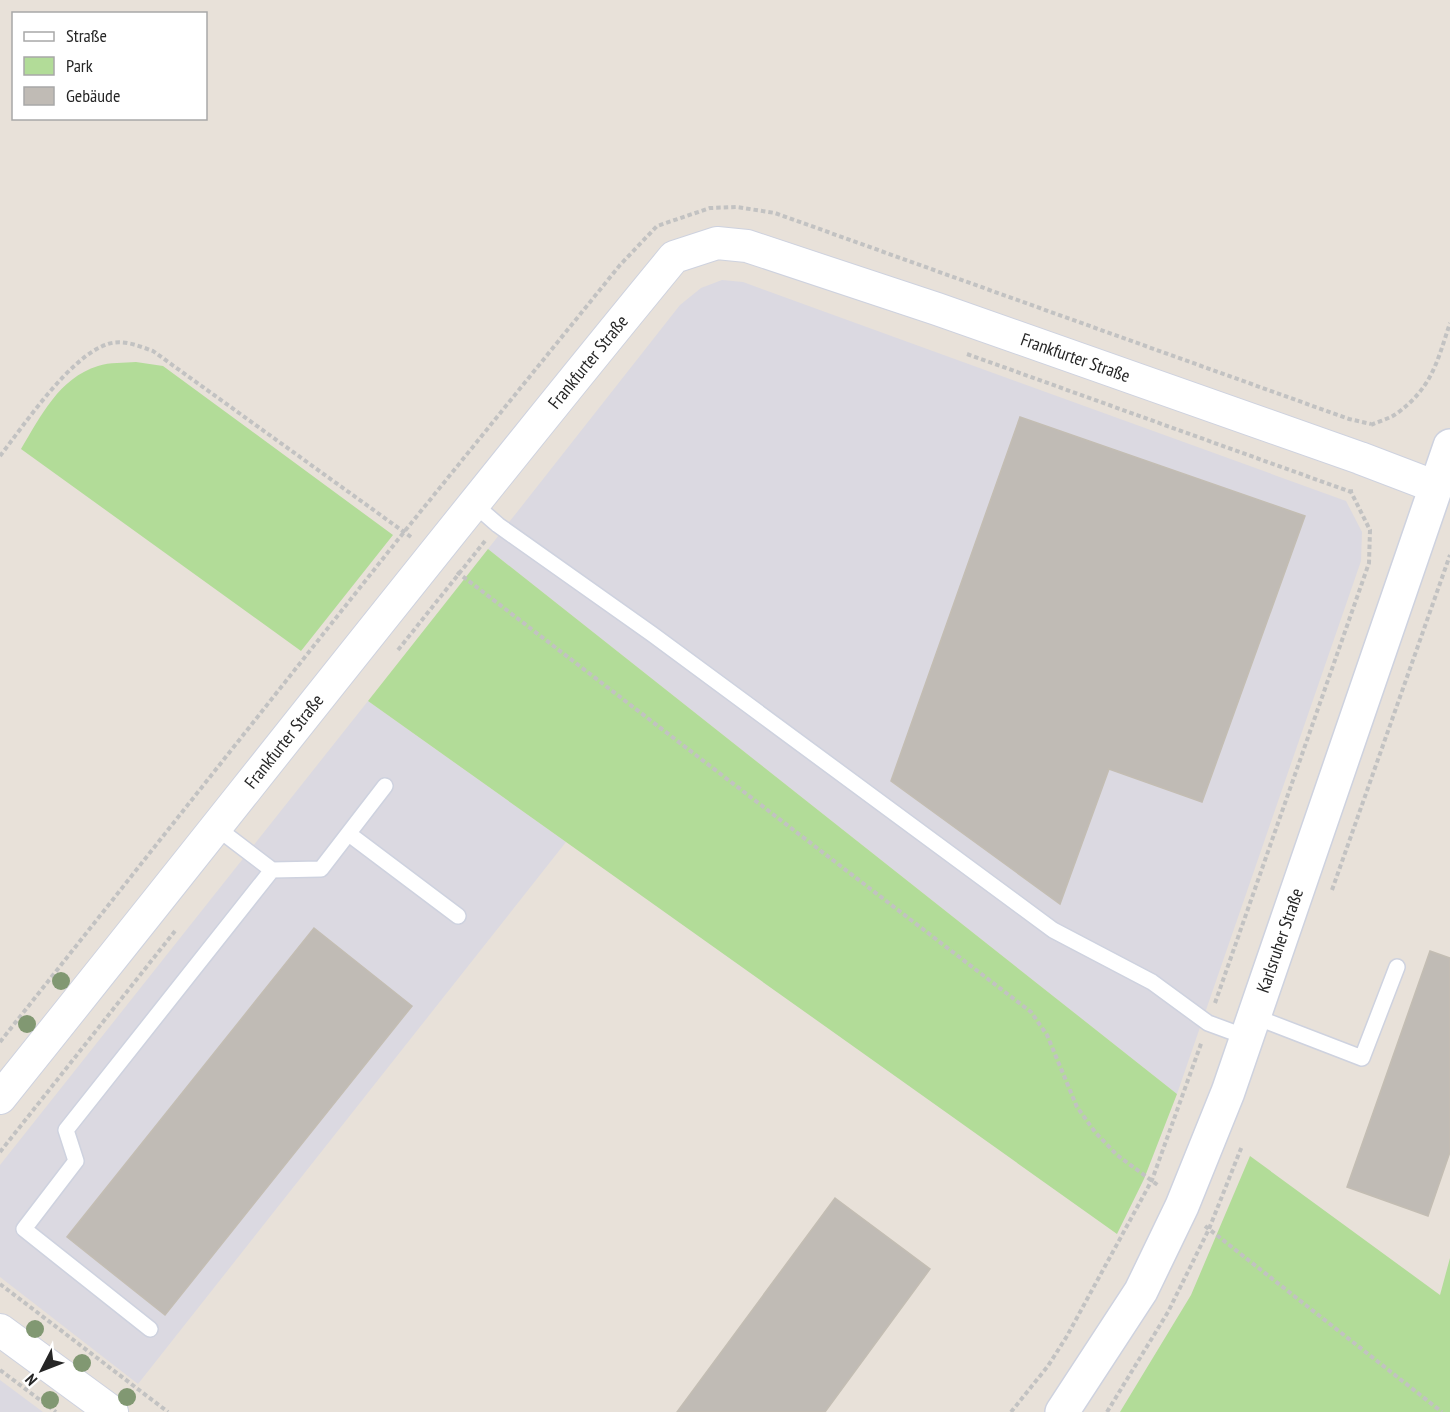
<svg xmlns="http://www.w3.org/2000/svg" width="1450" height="1412" viewBox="0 0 1450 1412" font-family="'PT Sans Narrow',sans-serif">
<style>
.industrial{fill:#dbd9e1}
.green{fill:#b2dc98}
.building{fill:#c0bbb5;stroke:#c3bdb3;stroke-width:1.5}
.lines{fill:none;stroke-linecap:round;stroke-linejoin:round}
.service-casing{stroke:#ced2df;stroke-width:18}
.minor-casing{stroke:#ced2df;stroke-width:34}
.tertiary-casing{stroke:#ced2df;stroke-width:36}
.path{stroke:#c2c2c2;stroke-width:4;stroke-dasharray:4.5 3;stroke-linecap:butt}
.service{stroke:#fff;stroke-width:15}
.minor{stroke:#fff;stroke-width:32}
.tertiary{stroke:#fff;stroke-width:33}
.tree{fill:#819872}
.labels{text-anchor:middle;stroke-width:6;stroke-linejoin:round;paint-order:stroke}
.street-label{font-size:18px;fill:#262626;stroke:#fff}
</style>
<rect width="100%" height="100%" fill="#e8e1d9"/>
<path class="industrial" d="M 722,280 L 743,282 L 1346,501 L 1362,532 L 1361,561 L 1177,1094 L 488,549 L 680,305 L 701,288 Z
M 368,701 L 566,842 L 138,1384 L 0,1277 L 0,1165 Z
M 0,1380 L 43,1412 L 0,1412 Z"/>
<path class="green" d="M 136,362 L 163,366 L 393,535 L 301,651 L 21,449 C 41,416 59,378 98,366 C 110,362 124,363 136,362 Z
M 488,549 L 1177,1094 L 1144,1179 L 1117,1234 L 368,701 Z
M 1250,1156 L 1440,1295 L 1450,1258 L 1450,1412 L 1120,1412 L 1191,1295 Z"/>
<path class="building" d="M 1020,417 L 1305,516 L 1202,802 L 1109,769 L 1060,904 L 891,781 Z
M 314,928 L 412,1006 L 165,1315 L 67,1237 Z
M 1430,951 L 1450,958 L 1450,1152 L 1428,1216 L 1347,1187 Z
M 835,1198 L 930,1269 L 825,1412 L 677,1412 Z"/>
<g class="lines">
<defs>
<path id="service" d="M 475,505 L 498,525 L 652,634 L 1053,930 L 1152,982 L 1208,1023 L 1246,1037
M 217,828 L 272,870
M 349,834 L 458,916
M 1253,1016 L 1362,1058 L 1397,967
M 150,1329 L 24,1229 L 76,1161 L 66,1130 L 272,870 L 321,869 L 385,786"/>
<g id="minor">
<path id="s1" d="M 0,1098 C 225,818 446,534 674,257 L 717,243 L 747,246 L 937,309 L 1360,458 L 1436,487"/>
<path d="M 0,1330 L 112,1412"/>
</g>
<g id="tertiary">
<path id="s2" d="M 1062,1412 L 1141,1291 L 1182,1206 L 1228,1092 L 1450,446"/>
</g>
</defs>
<use href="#service" class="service-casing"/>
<use href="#minor" class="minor-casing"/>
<use href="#tertiary" class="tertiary-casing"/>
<path class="path" d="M 967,354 L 1351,492
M 1371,425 C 1379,421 1389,419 1396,414 C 1432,388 1437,362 1450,323
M 0,456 C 25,424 70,356 108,344 C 123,339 139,346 153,351 L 411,537
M 457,572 L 1031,1012 L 1047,1035 L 1077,1107 L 1095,1132 L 1117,1155 L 1159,1186
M 398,650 L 485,541
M 1332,890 L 1450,555
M 1215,1003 L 1369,563 L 1370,530 L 1351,492 L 1351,489
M 0,1042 L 404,532 L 620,265 L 657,226 L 710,208 L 737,207 L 775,213 L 1349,419 L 1371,424
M 0,1152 L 175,931
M 1205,1226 L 1442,1412
M 0,1284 L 168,1412
M 0,1370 L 56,1412
M 1011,1412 L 1048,1366 L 1067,1336 L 1152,1180 L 1202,1041
M 1107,1412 L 1168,1312 L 1209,1229 L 1242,1146"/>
<use href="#service" class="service"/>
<use href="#minor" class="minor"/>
<use href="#tertiary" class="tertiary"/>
</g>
<g class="tree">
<circle cx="61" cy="981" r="9"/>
<circle cx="27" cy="1024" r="9"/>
<circle cx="35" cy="1329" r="9"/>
<circle cx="82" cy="1363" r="9"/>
<circle cx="127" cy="1397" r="9"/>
<circle cx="50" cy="1400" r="9"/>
</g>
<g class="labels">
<g class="street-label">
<text dy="6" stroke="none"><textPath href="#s1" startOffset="1500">Frankfurter Straße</textPath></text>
<text dy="6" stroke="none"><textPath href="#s1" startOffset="942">Frankfurter Straße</textPath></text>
<text dy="6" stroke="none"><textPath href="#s1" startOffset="456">Frankfurter Straße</textPath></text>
<text dy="6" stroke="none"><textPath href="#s2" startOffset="522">Karlsruher Straße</textPath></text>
</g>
</g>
<rect x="12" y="12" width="195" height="108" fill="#ffffff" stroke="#a8a8a8" stroke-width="1.5"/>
<rect x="24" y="32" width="30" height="9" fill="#ffffff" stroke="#a8a8a8" stroke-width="1.5"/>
<text x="66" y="42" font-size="18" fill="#262626">Straße</text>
<rect x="24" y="57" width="30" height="18" fill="#b2dc98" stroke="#a8a8a8" stroke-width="1.5"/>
<text x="66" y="72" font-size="18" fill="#262626">Park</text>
<rect x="24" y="87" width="30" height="18" fill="#c0bbb5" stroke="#a8a8a8" stroke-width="1.5"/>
<text x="66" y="102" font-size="18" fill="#262626">Gebäude</text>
<g transform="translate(42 1370) rotate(228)" stroke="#ffffff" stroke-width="4.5" paint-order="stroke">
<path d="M0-4.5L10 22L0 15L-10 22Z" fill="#262626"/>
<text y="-9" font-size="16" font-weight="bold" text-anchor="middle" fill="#262626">N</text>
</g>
</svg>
